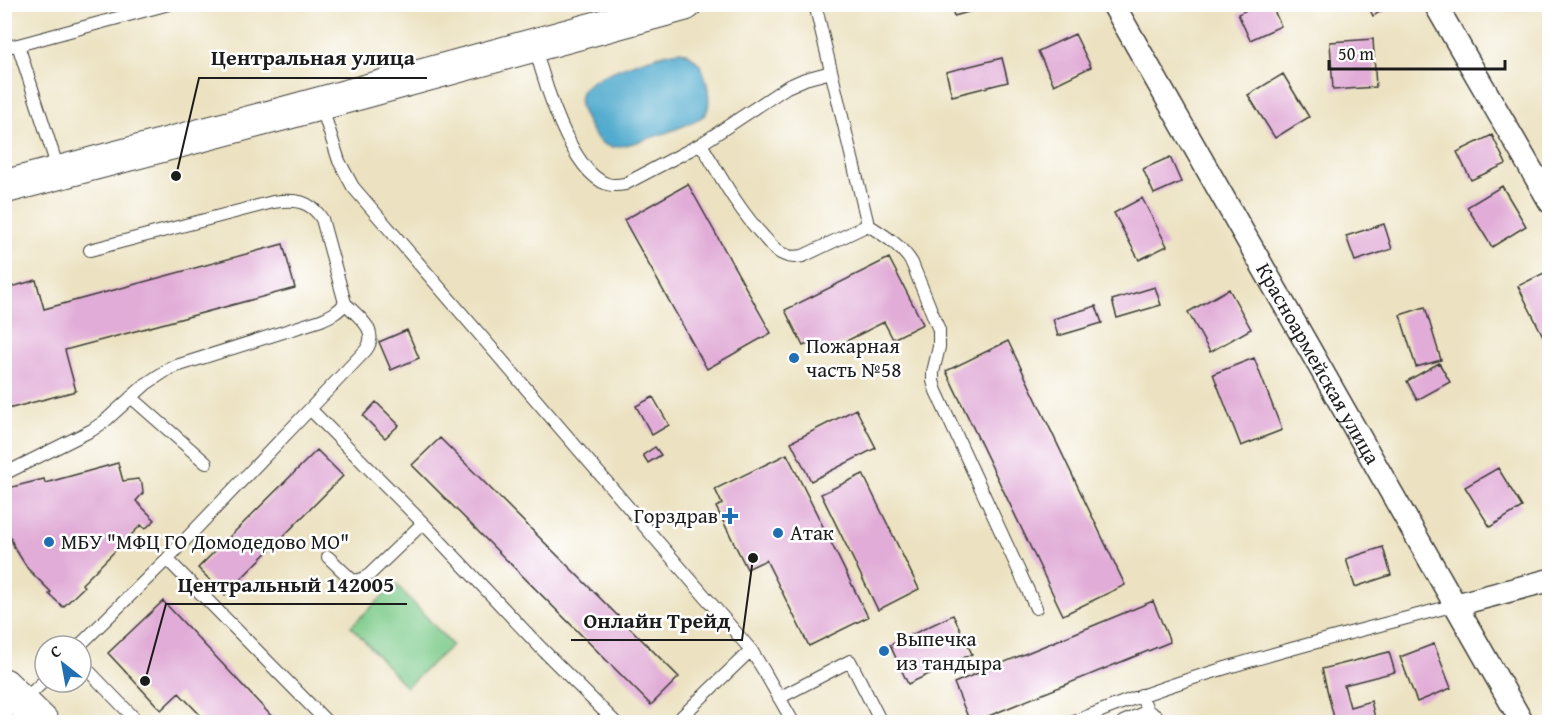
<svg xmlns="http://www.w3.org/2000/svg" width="1554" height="727" viewBox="0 0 1554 727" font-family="'Gentium Book Plus',serif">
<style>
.green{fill:#7dcb8b;stroke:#4c7454;stroke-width:1.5}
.water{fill:#51abce;stroke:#366475;stroke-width:1.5}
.building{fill:#e1acd7}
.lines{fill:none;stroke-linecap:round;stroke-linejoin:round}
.lane-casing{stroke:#3b3a35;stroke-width:14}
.street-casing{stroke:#3b3a35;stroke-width:25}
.secondary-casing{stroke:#3b3a35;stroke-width:35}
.lane{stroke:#fff;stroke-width:12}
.street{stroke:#fff;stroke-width:22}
.secondary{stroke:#fff;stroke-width:33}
.poi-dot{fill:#1f6fb2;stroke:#fff;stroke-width:2}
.labels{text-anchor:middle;stroke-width:5;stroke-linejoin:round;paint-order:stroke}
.poi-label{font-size:21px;fill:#1c1c1c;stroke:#fff;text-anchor:start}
.street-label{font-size:21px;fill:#1c1c1c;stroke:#fff}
.leader{fill:none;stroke:#1c1c1c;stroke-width:2}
.callout-dot{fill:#1c1c1c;stroke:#fff;stroke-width:2}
.callout-label{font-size:22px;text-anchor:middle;font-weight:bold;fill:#1c1c1c;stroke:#fff;stroke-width:5;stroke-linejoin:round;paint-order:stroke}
</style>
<rect width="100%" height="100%" fill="#fff"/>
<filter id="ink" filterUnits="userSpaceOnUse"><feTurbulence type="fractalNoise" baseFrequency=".0167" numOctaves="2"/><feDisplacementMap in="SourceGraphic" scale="12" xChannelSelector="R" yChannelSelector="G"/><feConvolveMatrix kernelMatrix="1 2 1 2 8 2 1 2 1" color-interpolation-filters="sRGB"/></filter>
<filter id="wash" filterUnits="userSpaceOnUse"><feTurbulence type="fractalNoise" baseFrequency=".008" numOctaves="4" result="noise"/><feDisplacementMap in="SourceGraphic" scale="24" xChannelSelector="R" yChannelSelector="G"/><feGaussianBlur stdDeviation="1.35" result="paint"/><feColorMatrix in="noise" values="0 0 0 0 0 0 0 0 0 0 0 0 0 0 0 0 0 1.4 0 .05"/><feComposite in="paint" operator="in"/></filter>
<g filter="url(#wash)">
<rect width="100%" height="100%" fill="#ece2c1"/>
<path class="green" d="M 396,584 L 452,645 L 406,687 L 351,626 Z"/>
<path class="water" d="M 681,51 C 693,55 702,65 705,77 C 708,86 711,105 706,113 C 698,124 627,147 612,147 C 601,146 594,136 589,126 C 584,116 576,104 581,92 C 588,76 663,52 681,51 Z"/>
<g id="blocks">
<path class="building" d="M 951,4 L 994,4 L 994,5 L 954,16 Z
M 1259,4 L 1271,4 L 1281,26 L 1250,40 L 1238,14 Z
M 1367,4 L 1394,4 L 1373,16 Z
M 1075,34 L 1091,67 L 1054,85 L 1038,51 Z
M 1373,39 L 1376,87 L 1333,90 L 1330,42 Z
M 1002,58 L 1008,82 L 952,96 L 946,72 Z
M 1283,74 L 1309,117 L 1275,138 L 1248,95 Z
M 1492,135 L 1506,164 L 1471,180 L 1457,152 Z
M 1170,157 L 1181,182 L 1154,194 L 1143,169 Z
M 688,184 L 771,333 L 707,369 L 624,220 Z
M 1502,186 L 1526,226 L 1492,247 L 1467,207 Z
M 1142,198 L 1167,246 L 1139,260 L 1114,213 Z
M 1384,224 L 1392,249 L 1355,261 L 1346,236 Z
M 283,244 L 295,288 L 65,350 L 76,391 L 4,410 L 4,289 L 36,280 L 44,309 Z
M 889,258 L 923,324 L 893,339 L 884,322 L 817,356 L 810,343 L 803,346 L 785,310 Z
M 1550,270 L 1550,335 L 1544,338 L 1518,286 Z
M 1155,287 L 1161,305 L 1117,318 L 1112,300 Z
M 1229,289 L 1251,329 L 1210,352 L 1188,312 Z
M 1096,306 L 1102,323 L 1058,336 L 1053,319 Z
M 1425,307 L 1441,360 L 1416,367 L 1400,315 Z
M 407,330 L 419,358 L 391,370 L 379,342 Z
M 1008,341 L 1125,585 L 1063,615 L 946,371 Z
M 1254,358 L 1282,430 L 1241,446 L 1213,374 Z
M 1439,363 L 1450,382 L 1417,400 L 1407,381 Z
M 653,397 L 669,425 L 652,435 L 636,406 Z
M 376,402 L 399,425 L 385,438 L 363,416 Z
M 856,409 L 876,448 L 811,481 L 791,442 Z
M 440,438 L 679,677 L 651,705 L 412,465 Z
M 655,447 L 661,455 L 648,463 L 643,455 Z
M 317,450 L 343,476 L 225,595 L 198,568 Z
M 787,454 L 868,617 L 809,646 L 766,560 L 747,569 L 716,507 L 722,504 L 715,489 Z
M 118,463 L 123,481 L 138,479 L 142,483 L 143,493 L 136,501 L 155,520 L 145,529 L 141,525 L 82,584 L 84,587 L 63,607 L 49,594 L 51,592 L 28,569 L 14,547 L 4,519 L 4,489 L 44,479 L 45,483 Z
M 1498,468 L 1522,507 L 1490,527 L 1465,487 Z
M 863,474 L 919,589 L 878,610 L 821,494 Z
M 1383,547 L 1391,575 L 1355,587 L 1346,559 Z
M 163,601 L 217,658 L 277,722 L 207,722 L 179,693 L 161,710 L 108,653 Z
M 1153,601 L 1170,642 L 974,722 L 970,722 L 954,683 Z
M 953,615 L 972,654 L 908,684 L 890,645 Z
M 1434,644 L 1451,688 L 1417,702 L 1400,657 Z
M 1389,652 L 1395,672 L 1344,685 L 1350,707 L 1371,701 L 1375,718 L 1359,722 L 1335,722 L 1322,669 Z"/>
</g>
</g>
<g filter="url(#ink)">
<use href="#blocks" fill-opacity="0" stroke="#3b3a35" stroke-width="1.5"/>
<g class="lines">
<defs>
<path id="lane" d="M 18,45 L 59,172
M 4,47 L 18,45 L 169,4
M 535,47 C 544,81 570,171 607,184 C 613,186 619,185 625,184 L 701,144 C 721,177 737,208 764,237 C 770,244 776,252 785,255 C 791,258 797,257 803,256 L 868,225 L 815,4
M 321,105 L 339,161 L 353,187 L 751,650 L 764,671 L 793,722
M 701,144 L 787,87 L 805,79 L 831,72
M 868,225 C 885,236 901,245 912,263 L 939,330 L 939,347 L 933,372 L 933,381 L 936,391 L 1036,608
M 131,397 L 206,463
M 310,409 L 366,350 C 380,330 358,317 345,303
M 4,474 L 92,430 L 105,421 L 146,384 L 170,368 L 321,320 C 330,316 339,312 345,303 L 322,219 C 310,200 295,199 273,202 L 90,250
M 328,557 L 352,580 C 359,581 363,579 369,575 L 423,523
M 167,559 L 310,409 L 423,523 L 540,647 L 615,722
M 79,646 L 167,559 L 327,722
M 81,663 L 138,722
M 779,698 L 850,661 L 881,722
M 22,702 L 45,680
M 1148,711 L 1165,722
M 676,722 L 751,650
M 1074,722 C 1196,670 1327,640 1455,605
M 1123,722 L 1148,711 L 1141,695"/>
<g id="street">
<path id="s1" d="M 1113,4 L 1522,722"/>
<path d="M 1435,4 L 1550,202"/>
<path d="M 1455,605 L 1550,580"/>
</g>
<path id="secondary" d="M 4,187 L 282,114 L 685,4
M 4,685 L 42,722"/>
</defs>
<use href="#lane" class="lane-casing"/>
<use href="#street" class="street-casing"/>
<use href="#secondary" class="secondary-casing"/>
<use href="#lane" class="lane"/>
<use href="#street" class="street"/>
<use href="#secondary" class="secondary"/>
</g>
</g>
<g class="poi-dot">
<circle cx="794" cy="358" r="6"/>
<path d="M727 507h6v6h6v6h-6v6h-6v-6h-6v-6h6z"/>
<circle cx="778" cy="533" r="6"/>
<circle cx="49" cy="542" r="6"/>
<circle cx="884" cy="651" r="6"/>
</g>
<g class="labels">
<g class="poi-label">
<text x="806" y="353">Пожарная<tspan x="806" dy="24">часть №58</tspan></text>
<text x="718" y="523" text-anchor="end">Горздрав</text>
<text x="790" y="540">Атак</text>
<text x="61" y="549">МБУ "МФЦ ГО Домодедово МО"</text>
<text x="896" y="646">Выпечка<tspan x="896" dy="24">из тандыра</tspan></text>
</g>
<g class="street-label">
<text dy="7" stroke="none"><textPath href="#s1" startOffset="414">Красноармейская улица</textPath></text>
</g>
</g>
<path class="leader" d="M176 176L199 78H427M145 681L166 604H407M753 558L742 640H571"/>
<g class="callout-dot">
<circle cx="176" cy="176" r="6"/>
<circle cx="145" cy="681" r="6"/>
<circle cx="753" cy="558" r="6"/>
</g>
<g class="callout-label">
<text x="313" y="65">Центральная улица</text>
<text x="286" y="592">Центральный 142005</text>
<text x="657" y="628">Онлайн Трейд</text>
</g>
<rect width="1554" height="727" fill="none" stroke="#fff" stroke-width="24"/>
<g transform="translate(63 664) rotate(329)"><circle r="28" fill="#ffffff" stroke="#a4a4a4" stroke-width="1.5"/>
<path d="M0-4.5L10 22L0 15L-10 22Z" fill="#1f6fb2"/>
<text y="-9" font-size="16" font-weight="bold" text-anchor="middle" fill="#1c1c1c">С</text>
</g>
<path d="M1329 60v9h176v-9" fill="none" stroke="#1c1c1c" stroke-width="3"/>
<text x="1338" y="60" font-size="18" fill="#1c1c1c" stroke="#ffffff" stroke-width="4.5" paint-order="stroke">50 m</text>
</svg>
